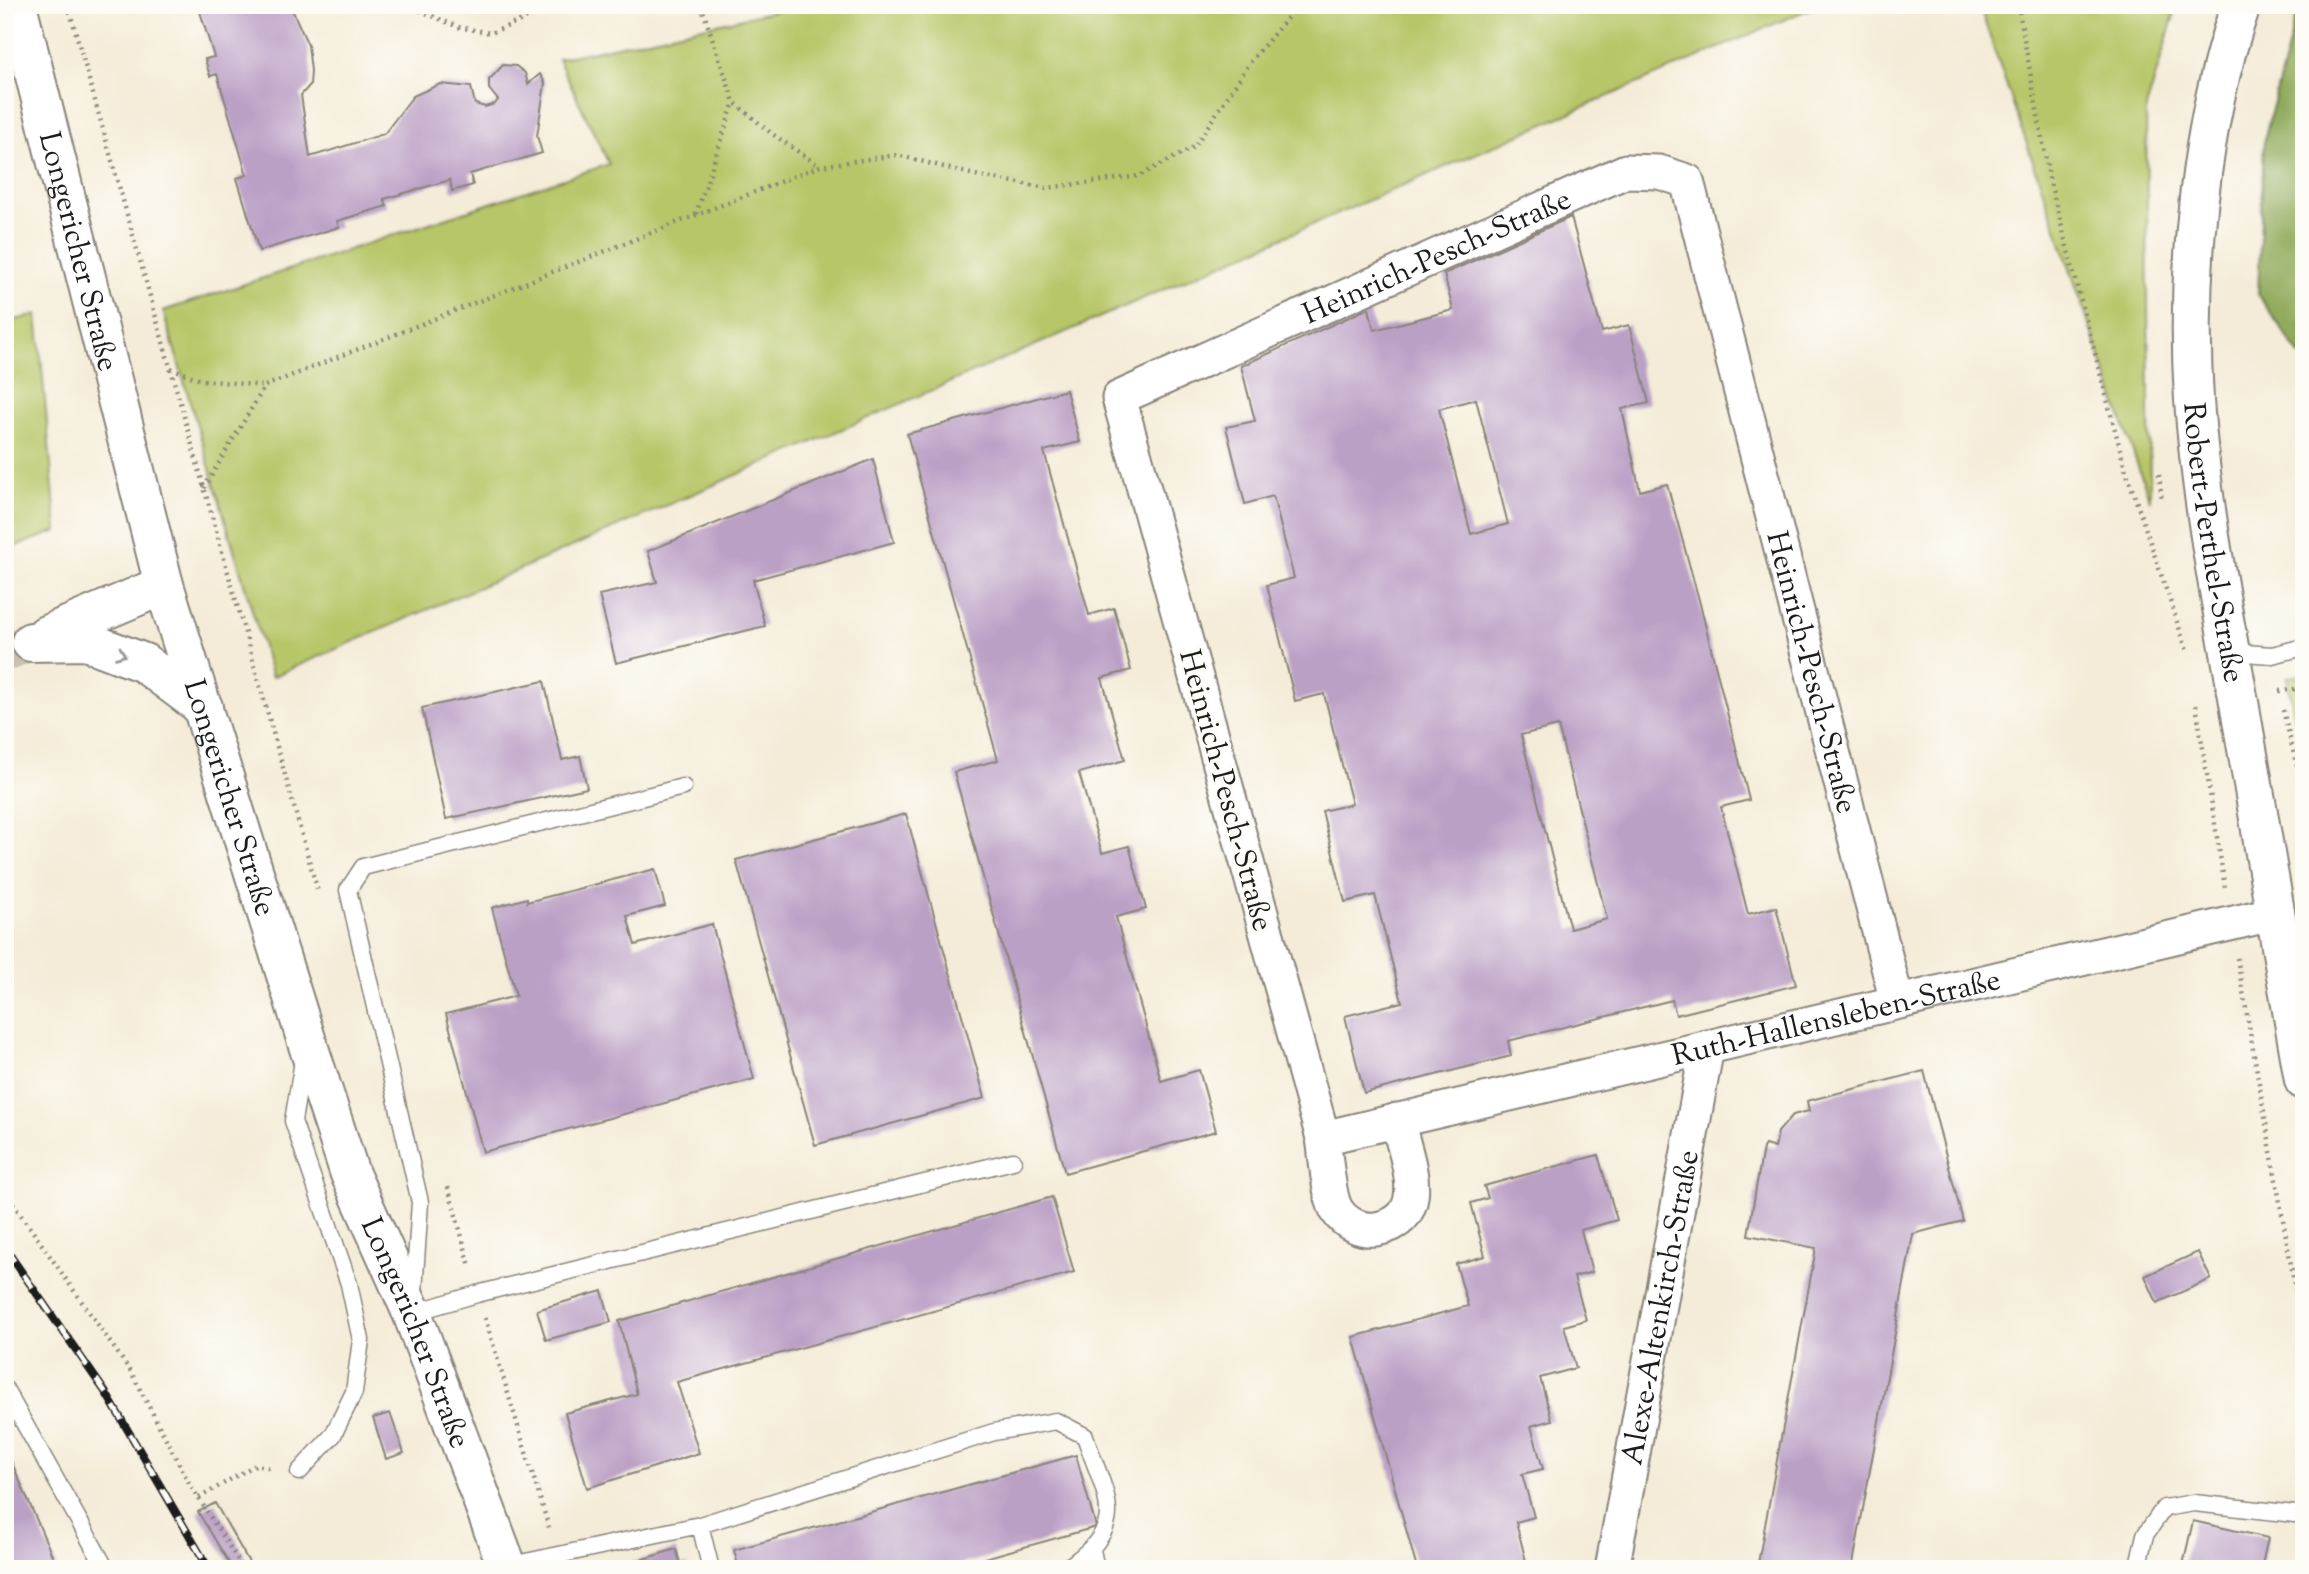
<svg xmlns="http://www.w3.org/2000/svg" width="2309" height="1574" viewBox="0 0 2309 1574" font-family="'Sorts Mill Goudy',serif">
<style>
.green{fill:#b7c668;stroke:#6a7142;stroke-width:2}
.forest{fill:#91ab5c;stroke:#56643c;stroke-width:2}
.building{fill:#bba0c6;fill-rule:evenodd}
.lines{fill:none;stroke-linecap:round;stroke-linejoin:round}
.secondary-tunnel{stroke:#c9c2b2;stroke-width:38;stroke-dasharray:38 19;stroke-linecap:butt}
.lane-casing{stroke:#88847a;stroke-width:19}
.street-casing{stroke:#88847a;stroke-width:37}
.secondary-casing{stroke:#88847a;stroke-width:42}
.path{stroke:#88847a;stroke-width:4.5;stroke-dasharray:2 5;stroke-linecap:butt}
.lane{stroke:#fff;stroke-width:16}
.street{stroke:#fff;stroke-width:33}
.secondary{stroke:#fff;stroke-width:38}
.rail-casing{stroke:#1c1c1c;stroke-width:8}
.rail{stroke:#fdfcf7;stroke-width:5;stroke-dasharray:16;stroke-linecap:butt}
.oneway{stroke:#999}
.labels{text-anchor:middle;stroke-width:6;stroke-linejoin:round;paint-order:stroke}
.street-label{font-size:30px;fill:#1c1c1c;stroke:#fdfcf7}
</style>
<rect width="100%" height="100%" fill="#fdfcf7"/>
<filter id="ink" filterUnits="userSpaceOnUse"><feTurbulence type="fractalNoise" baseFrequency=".0143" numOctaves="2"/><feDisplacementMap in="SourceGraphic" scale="14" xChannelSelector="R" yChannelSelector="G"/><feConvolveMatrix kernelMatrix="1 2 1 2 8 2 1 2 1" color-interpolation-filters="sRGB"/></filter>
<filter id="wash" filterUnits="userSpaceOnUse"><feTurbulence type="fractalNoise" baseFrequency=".00686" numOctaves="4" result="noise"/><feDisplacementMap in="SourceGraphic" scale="28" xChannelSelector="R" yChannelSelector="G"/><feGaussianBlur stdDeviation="1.57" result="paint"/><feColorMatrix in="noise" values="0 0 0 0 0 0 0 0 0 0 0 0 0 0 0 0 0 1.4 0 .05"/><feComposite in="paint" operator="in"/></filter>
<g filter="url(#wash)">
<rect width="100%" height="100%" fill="#f4ecd8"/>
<path class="green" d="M 802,5 L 1818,5 L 272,677 L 163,311 L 609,164 L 558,59 Z
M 1979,5 L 2177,5 L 2146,108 L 2150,501 Z
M 37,314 L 57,531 L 5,550 L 5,323 Z
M 2304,675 L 2304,769 L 2287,677 Z"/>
<path class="forest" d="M 2299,5 L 2304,5 L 2302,358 L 2258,295 L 2264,140 Z"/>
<g id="blocks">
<path class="building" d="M 198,5 L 290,5 L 308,45 L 311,71 L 310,85 L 301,95 L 310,157 L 384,134 L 413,96 L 440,84 L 471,87 L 475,104 L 485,107 L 495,104 L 498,100 L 489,89 L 489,80 L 503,65 L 516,66 L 525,73 L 528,84 L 540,74 L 545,83 L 537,136 L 542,153 L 470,174 L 473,185 L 452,191 L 450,180 L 384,199 L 387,206 L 337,221 L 339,227 L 259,251 L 237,178 L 247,175 L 217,74 L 210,76 L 205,59 L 214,57 Z
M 1571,217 L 1602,332 L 1629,325 L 1649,403 L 1622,409 L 1640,491 L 1667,484 L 1699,600 L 1749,800 L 1721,807 L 1748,914 L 1776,907 L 1796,985 L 1676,1015 L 1672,1000 L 1508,1041 L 1511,1056 L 1364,1093 L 1345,1016 L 1402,1002 L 1375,895 L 1345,902 L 1322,811 L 1352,804 L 1324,694 L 1295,701 L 1291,684 L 1267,585 L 1294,578 L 1273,496 L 1245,504 L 1226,427 L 1255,421 L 1241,366 L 1369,308 L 1374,330 L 1453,310 L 1444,274 ZM 1476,399 L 1508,524 L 1471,534 L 1439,409 ZM 1558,726 L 1607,919 L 1570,929 L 1521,735 Z
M 1066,390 L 1080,442 L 1044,451 L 1089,615 L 1114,608 L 1131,670 L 1102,678 L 1125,760 L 1079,773 L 1102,853 L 1129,846 L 1146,909 L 1116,917 L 1161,1081 L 1199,1070 L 1216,1131 L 1065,1173 L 954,772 L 998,760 L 907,434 Z
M 873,459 L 894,542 L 753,580 L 765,626 L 616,663 L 599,595 L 657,582 L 648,551 Z
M 544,681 L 562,760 L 580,756 L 587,788 L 446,819 L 422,708 Z
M 906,814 L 985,1098 L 815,1145 L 736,860 Z
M 655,869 L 665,906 L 627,916 L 635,945 L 712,924 L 754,1079 L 483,1152 L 446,1014 L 516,996 L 492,908 L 527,898 L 527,902 Z
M 1924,1071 L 1963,1221 L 1913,1234 L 1852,1569 L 1757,1569 L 1816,1248 L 1748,1235 L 1763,1148 L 1765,1145 L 1775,1148 L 1778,1132 L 1793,1115 L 1809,1111 L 1807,1101 Z
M 1598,1155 L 1617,1220 L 1581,1230 L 1592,1272 L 1574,1277 L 1586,1320 L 1564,1326 L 1576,1368 L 1540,1378 L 1552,1420 L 1531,1426 L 1543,1469 L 1522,1474 L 1534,1517 L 1516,1522 L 1528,1569 L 1417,1569 L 1353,1337 L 1468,1306 L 1456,1264 L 1485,1256 L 1471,1203 L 1488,1198 L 1484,1186 Z
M 1052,1197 L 1074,1272 L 677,1382 L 699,1453 L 587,1488 L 565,1413 L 637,1394 L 619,1321 Z
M 2198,1252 L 2211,1279 L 2157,1303 L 2145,1276 Z
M 602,1291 L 611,1322 L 546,1340 L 537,1310 Z
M 390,1413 L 404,1453 L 386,1459 L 373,1418 Z
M 5,1447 L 58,1569 L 5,1569 Z
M 1076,1455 L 1096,1527 L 945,1569 L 739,1569 L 734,1550 Z
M 215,1503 L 250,1564 L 242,1569 L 233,1569 L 198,1512 Z
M 2193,1521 L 2268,1538 L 2261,1569 L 2182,1569 Z
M 676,1549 L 681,1566 L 687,1564 L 689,1569 L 620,1569 L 620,1566 Z"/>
</g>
</g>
<g filter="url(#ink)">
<use href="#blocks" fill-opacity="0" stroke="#88847a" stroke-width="2"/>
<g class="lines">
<path class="secondary-tunnel" d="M 5,652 L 31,642"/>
<defs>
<path id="lane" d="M 2230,652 L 2272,655 L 2304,647
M 414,1291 L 420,1202 L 348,890 L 363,867 L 683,787
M 412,1313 L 477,1294 L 1013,1161
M 5,1389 L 106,1569
M 299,1472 L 333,1435 L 354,1392 L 361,1340 L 349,1284 L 293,1121 L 303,1061
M 700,1525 L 711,1569
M 1092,1550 L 1096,1569
M 507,1566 L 700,1525 L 994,1432 L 1056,1421 L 1085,1436 C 1107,1502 1131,1524 1065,1569
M 2137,1569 L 2145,1535 L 2164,1508 L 2194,1503 L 2304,1515"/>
<g id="street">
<path id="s1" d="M 1397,1120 C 1406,1158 1434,1219 1376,1229 C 1362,1231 1346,1224 1338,1212 C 1328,1199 1326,1155 1323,1138 L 1119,398 L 1626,171 L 1659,172 L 1687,181 L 1897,1002"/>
<path id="s2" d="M 1323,1138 L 2276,913"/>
<path id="s3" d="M 1612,1569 L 1707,1047"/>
</g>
<g id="secondary">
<path id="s4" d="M 17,5 L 164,585 L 307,1042 L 350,1174 L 412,1313 L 508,1569"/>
<path id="s5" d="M 2241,5 C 2199,125 2186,273 2194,400 C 2201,503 2222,606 2240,708 C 2261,832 2283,956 2304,1080"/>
<path d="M 46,635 L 164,585"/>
<path d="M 31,642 L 86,641 L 144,663 L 203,707"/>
</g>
</defs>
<use href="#lane" class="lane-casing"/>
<use href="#street" class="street-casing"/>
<use href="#secondary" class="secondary-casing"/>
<path class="path" d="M 68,5 L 318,892
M 407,5 L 458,27 L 491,33 L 558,5
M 701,5 L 734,102 L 771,133 L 819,166
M 2018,5 L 2050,182 L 2125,468 L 2187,651
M 696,214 L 734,102
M 171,368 L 201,380 L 265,386
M 2159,474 L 2162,500
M 204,488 L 265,386 L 820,166 L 897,155 L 975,175 L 1047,188 L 1139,176 L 1194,147 L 1252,60 L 1298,5
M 2279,691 L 2304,688
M 2196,705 L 2225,887
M 2283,710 L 2304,795
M 2237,958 L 2304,1339
M 448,1187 L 470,1266
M 5,1192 L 131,1372 L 190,1485 L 238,1560
M 485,1318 L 550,1531
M 199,1498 L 255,1465 L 273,1468"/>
<use href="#lane" class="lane"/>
<use href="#street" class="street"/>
<use href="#secondary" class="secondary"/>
<defs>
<path id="rail" d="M 5,1248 L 106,1393 L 209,1569"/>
</defs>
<use href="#rail" class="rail-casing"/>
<use href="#rail" class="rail"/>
</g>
<defs><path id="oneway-chevron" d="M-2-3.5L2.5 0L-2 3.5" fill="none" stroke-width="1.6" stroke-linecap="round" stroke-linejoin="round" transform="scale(1.75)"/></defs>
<use class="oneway" href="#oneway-chevron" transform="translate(121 654) rotate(21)"/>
</g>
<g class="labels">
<g class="street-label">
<text dy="10" stroke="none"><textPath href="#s4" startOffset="254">Longericher Straße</textPath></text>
<text dy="10" stroke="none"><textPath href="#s1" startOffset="1365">Heinrich-Pesch-Straße</textPath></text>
<text dy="10" stroke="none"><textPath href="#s5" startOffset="544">Robert-Perthel-Straße</textPath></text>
<text dy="10" stroke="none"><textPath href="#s1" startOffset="2142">Heinrich-Pesch-Straße</textPath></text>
<text transform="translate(1227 790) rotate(75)" y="10">Heinrich-Pesch-Straße</text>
<text dy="10" stroke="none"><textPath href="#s4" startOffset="821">Longericher Straße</textPath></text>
<text dy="10" stroke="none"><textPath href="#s2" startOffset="527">Ruth-Hallensleben-Straße</textPath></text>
<text dy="10" stroke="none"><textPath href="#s3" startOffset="266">Alexe-Altenkirch-Straße</textPath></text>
<text dy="10" stroke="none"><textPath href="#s4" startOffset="1388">Longericher Straße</textPath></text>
</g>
</g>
<rect width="2309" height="1574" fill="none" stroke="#fdfcf7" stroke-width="28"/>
</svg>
